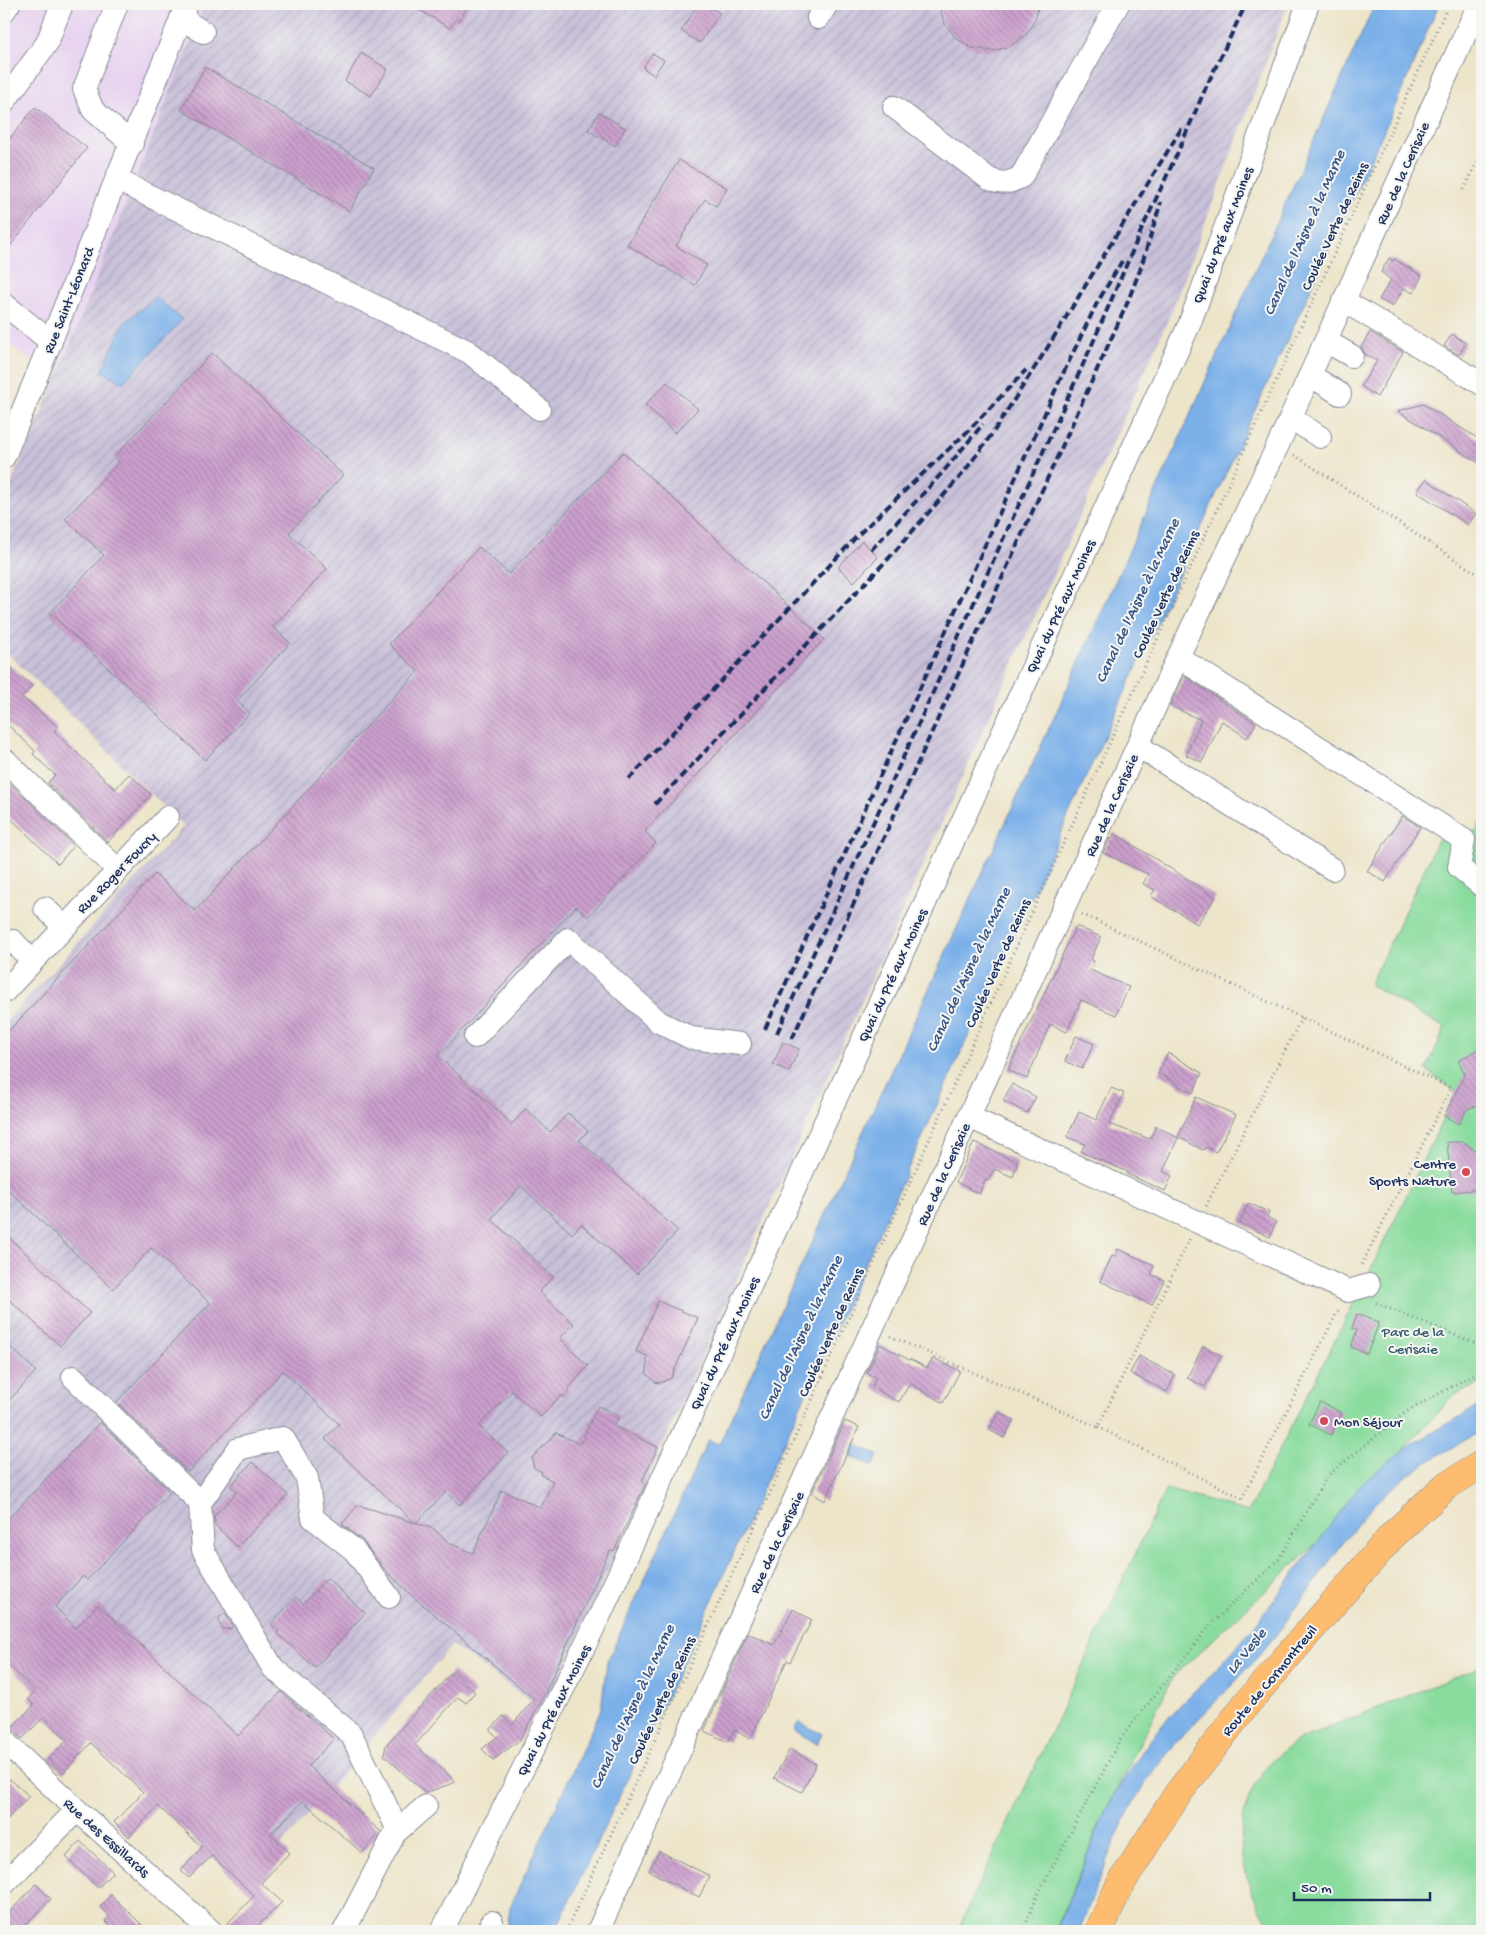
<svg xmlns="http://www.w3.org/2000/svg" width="1486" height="1935" viewBox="0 0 1486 1935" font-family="'Gochi Hand',sans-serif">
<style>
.built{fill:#e7d2f0}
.industrial{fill:url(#industrial-furrows)}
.park{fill:#89dc9d;stroke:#52867e}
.water{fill:#7bb0e9;stroke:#4b70a4}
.building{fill:url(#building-back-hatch)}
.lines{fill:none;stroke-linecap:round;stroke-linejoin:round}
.minor-casing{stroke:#848a94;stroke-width:24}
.major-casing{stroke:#848a94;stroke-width:29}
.path{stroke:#848a94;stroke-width:3;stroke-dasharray:1 4;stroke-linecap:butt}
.minor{stroke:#fff;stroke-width:22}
.major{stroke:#fdbc70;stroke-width:28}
.rail{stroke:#1b2f5e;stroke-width:4;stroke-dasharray:8 4;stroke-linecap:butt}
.poi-dot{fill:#d1495b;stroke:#f6f6f2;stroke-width:2}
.labels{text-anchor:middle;stroke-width:4;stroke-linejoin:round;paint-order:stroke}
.street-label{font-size:15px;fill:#1b2f5e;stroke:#f6f6f2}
.poi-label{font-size:15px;fill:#1b2f5e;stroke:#f6f6f2;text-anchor:end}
.park-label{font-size:15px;fill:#365a6e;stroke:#f6f6f2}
.water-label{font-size:16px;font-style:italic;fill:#385688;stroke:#f6f6f2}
</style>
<defs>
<pattern id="industrial-furrows" width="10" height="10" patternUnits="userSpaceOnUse" patternTransform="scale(1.25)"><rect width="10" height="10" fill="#c8bfd8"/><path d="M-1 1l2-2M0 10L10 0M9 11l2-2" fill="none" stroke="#aba4bc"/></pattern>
<pattern id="building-back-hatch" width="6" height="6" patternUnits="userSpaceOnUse" patternTransform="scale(1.25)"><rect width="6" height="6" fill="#cca0cd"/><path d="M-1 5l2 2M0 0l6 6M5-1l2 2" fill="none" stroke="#a583aa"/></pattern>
</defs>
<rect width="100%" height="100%" fill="#f6f6f2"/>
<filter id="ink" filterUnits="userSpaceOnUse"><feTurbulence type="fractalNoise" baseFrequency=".02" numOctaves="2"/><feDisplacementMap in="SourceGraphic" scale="10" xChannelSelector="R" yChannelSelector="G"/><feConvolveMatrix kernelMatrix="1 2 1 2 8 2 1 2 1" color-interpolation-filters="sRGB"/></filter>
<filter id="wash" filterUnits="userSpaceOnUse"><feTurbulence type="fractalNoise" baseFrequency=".0096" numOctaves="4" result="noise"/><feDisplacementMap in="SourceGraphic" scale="20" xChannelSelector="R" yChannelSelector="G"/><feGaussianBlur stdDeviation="1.12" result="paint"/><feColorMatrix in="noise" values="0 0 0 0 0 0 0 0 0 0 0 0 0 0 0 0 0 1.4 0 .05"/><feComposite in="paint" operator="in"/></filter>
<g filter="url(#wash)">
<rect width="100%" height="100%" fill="#ede5c9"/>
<path class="built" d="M 4,4 L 205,4 L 61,368 L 28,360 L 4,340 Z"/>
<path class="industrial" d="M 205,4 L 1288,4 L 1171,313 L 690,1383 L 545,1712 L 452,1645 L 252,1880 L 4,1652 L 4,1024 L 184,826 L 4,650 L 4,499 L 61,368 Z"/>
<path class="park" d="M 1482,820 L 1482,1383 L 1454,1395 L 1318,1542 L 1173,1677 L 1102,1818 L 1055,1931 L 957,1931 L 1166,1489 L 1248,1512 L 1369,1273 L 1456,1092 L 1426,1070 L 1445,1028 L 1370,985 L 1440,836 L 1476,831 Z
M 1482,1666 L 1482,1931 L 1274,1931 C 1227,1868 1227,1781 1301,1739 Z"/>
<path class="water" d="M 1375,4 L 1439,4 L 1393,111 L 1096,755 L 699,1629 L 555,1931 L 507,1931 L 510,1907 L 601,1709 L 607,1662 L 708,1440 L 719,1444 L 1057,711 Z
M 156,297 L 182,320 L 123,383 L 102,371 L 123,324 Z
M 1482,1404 L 1482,1431 C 1443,1452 1405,1473 1373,1505 C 1333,1552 1301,1606 1261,1653 C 1223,1699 1175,1735 1143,1786 C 1115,1831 1099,1882 1079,1931 L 1056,1931 L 1106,1810 L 1128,1772 L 1156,1732 L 1182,1703 L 1217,1669 L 1253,1628 L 1359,1487 L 1381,1467 L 1408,1447 Z
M 855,1444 L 878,1455 L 874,1466 L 850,1456 Z
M 799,1722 L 822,1734 L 817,1744 L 794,1730 Z"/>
<g id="blocks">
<path class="building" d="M 409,4 L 469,4 L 459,21 L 456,19 L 450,28 Z
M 698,4 L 704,4 L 720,13 L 700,43 L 681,31 Z
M 939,4 L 1039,4 L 1035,20 L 1026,35 L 1011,46 L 993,51 L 972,48 L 956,38 L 944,22 Z
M 361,53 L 388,69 L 371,96 L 345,81 Z
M 652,53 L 664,60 L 654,75 L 643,68 Z
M 205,67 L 374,168 L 350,211 L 181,110 Z
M 35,107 L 87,148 L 4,254 L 4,146 Z
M 599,112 L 625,128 L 615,146 L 588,130 Z
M 679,160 L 727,188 L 716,206 L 705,199 L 676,246 L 707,265 L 695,285 L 627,245 Z
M 1389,258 L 1393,261 L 1394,259 L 1422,276 L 1413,293 L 1404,288 L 1392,307 L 1379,299 L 1391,280 L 1381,272 Z
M 1370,332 L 1403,352 L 1377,397 L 1361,386 L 1377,361 L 1365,354 L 1361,347 Z
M 1452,334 L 1466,343 L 1459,355 L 1444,346 Z
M 212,353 L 343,475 L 289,533 L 327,569 L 273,627 L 290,643 L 237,701 L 250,713 L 205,760 L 50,613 L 104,555 L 65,519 L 119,462 L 114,457 Z
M 667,382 L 698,409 L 675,433 L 645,405 Z
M 1423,404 L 1482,441 L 1482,465 L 1398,411 Z
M 623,452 L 824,639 L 645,831 L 656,843 L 588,917 L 576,906 L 438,1056 L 512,1124 L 526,1109 L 550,1132 L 568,1113 L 588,1131 L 579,1140 L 678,1231 L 637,1274 L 581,1224 L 572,1234 L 521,1186 L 491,1219 L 553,1277 L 539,1292 L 574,1324 L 560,1338 L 588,1366 L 569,1388 L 569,1391 L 565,1396 L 560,1396 L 541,1417 L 512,1391 L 479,1426 L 508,1453 L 460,1505 L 446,1492 L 416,1523 L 434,1529 L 449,1543 L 473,1553 L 502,1490 L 541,1508 L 553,1481 L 541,1475 L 542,1472 L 534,1468 L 532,1458 L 556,1433 L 580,1444 L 598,1406 L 619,1416 L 614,1426 L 658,1447 L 642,1481 L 645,1485 L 614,1551 L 610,1550 L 540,1704 L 520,1740 L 493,1760 L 482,1749 L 497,1737 L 490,1730 L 503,1716 L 512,1725 L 534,1699 L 409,1593 L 386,1571 L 362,1540 L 342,1524 L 358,1505 L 415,1523 L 325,1439 L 339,1424 L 283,1371 L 188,1472 L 117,1402 L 210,1303 L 151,1248 L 113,1289 L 4,1186 L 4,1036 L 155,874 L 195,911 L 418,671 L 389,644 L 479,547 L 509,574 Z
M 1426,479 L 1476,514 L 1468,525 L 1417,492 Z
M 862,541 L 878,557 L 854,582 L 838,567 Z
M 4,661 L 32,686 L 22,697 L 58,727 L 54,731 L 115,789 L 129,774 L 151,795 L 108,842 L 48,783 L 55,775 L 33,754 L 35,751 L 4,721 Z
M 1184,676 L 1256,723 L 1247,738 L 1222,721 L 1202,762 L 1186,755 L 1201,720 L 1170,706 Z
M 4,777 L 74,846 L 58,864 L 4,812 Z
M 1402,816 L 1420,827 L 1385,882 L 1367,871 Z
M 1114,833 L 1216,897 L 1197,924 L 1175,910 L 1174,911 L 1151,896 L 1155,890 L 1143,884 L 1148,874 L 1103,853 L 1110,838 L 1112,839 Z
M 1076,926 L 1101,937 L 1091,959 L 1094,961 L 1090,970 L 1129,987 L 1116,1015 L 1081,1000 L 1067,1032 L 1050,1024 L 1027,1079 L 1008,1070 Z
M 1076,1036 L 1094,1044 L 1082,1069 L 1065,1061 Z
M 783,1042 L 799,1049 L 789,1072 L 773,1064 Z
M 1482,1047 L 1482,1104 L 1467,1109 L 1459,1124 L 1444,1116 L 1465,1074 L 1458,1061 Z
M 1168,1053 L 1202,1073 L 1193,1093 L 1178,1085 L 1178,1083 L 1158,1074 Z
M 1012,1084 L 1036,1097 L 1027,1113 L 1003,1101 Z
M 1111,1088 L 1124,1093 L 1109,1124 L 1150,1139 L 1156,1126 L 1178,1138 L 1163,1171 L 1172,1176 L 1165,1191 L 1127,1174 L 1128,1172 L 1081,1152 L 1085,1144 L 1067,1137 L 1079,1112 L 1096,1120 Z
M 1196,1097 L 1236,1115 L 1216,1152 L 1206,1147 L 1203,1150 L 1178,1137 Z
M 974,1142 L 1018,1162 L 1013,1177 L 994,1169 L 988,1181 L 985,1180 L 979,1194 L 956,1182 Z
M 1447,1142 L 1464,1142 L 1482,1155 L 1482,1189 L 1452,1192 Z
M 1248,1203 L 1269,1212 L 1267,1217 L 1276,1222 L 1270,1237 L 1240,1223 Z
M 4,1233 L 90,1313 L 60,1346 L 4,1295 Z
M 1118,1249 L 1154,1265 L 1151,1274 L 1164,1280 L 1152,1305 L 1100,1281 L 1112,1256 L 1115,1257 Z
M 658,1301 L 698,1318 L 671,1378 L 660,1383 L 655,1382 L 647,1374 L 647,1356 L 636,1351 Z
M 1357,1314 L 1379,1323 L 1367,1354 L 1351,1347 L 1357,1330 L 1352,1328 Z
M 4,1341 L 36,1371 L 4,1406 Z
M 880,1344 L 909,1360 L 910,1359 L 927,1368 L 933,1358 L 960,1371 L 943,1403 L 910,1383 L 899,1402 L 872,1387 L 876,1378 L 867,1373 Z
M 1203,1346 L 1221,1355 L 1205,1387 L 1187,1378 Z
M 1139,1356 L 1175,1375 L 1167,1392 L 1130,1373 Z
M 1320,1402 L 1342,1413 L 1331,1435 L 1309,1424 Z
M 999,1412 L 1014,1420 L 1004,1438 L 989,1430 Z
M 845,1421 L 859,1427 L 825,1501 L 812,1493 Z
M 100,1422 L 170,1492 L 87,1580 L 83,1576 L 55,1607 L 76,1628 L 98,1605 L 238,1736 L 281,1692 L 334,1739 L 308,1766 L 381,1832 L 362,1853 L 303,1801 L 270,1834 L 289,1853 L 261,1883 L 282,1902 L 253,1931 L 224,1931 L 224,1927 L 254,1896 L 212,1856 L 189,1878 L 181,1871 L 202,1847 L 158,1806 L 129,1837 L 114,1822 L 143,1792 L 91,1743 L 63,1773 L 48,1759 L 67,1740 L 44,1717 L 22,1739 L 11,1728 L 34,1705 L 28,1699 L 35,1691 L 4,1661 L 4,1523 Z
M 253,1462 L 288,1495 L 237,1547 L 215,1525 L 214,1516 L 237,1492 L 230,1486 Z
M 327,1578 L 365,1613 L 315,1668 L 277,1633 L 279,1631 L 271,1624 L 296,1597 L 303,1604 Z
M 793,1609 L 812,1620 L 790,1662 L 787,1660 L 750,1739 L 734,1730 L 728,1742 L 704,1731 L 748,1633 L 774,1645 Z
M 225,1613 L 233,1627 L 228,1629 L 223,1629 L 219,1623 L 219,1618 Z
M 453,1671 L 475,1692 L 466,1703 L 458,1697 L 415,1745 L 456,1782 L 425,1793 L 384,1755 L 386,1745 Z
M 790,1749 L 816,1764 L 802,1792 L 774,1778 Z
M 10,1779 L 29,1796 L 4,1823 L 4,1786 Z
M 80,1841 L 113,1872 L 98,1888 L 66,1857 Z
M 659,1851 L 710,1876 L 699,1897 L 649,1871 Z
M 36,1884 L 51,1899 L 19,1931 L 4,1931 L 4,1918 Z
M 111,1895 L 136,1919 L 148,1931 L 116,1931 L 105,1921 L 109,1916 L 100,1907 Z"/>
</g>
</g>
<g filter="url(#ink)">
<use href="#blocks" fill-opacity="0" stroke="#848a94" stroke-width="1"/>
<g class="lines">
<defs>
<path id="minor" d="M 117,4 L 84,89 L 93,110 L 132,144
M 4,11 L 9,4
M 181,18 L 203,32
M 818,18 L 827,4
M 4,102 L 47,43 L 62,4
M 894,107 L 989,179 C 1002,185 1009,183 1021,177 L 1118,4
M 117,180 L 469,352 L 539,409
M 1344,301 L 1482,384
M 4,304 L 51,342
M 1326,341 L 1352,356
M 1310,375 L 1340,394
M 1291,418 L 1320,437
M 4,457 L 187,4
M 1178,657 L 1464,840 L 1459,867 L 1482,886
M 1138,746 L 1332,869
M 4,759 L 118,870
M 45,908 L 64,927
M 13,941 L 32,961
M 4,992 L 168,817
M 475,1037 L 568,939 L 659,1022 L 691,1038 L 740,1044
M 969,1117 L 1348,1291 L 1369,1285
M 73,1377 L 200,1503
M 389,1597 L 354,1550 L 313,1518 L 307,1478 L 283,1438 L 238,1449 L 200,1503 L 203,1550 L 273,1668 L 351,1734 L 398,1830
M 4,1741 L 77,1810 L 211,1931
M 4,1884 L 77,1810
M 344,1931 L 395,1833 L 426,1806
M 442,1931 L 600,1615 L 1189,325 L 1308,4
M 488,1931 L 492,1922
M 598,1931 L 1178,657 L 1278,445 L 1479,4"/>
<path id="major" d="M 1099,1931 L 1120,1885 L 1177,1795 L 1247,1703 L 1392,1536 L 1446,1486 L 1482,1464"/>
</defs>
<use href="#minor" class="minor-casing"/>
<use href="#major" class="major-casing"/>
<path class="path" d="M 1464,190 L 1482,150
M 1294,455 L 1482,577
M 1082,914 L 1451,1088 L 1360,1268
M 1206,1206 L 1302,1017
M 1376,1303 L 1482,1346
M 890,1336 L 1098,1427 L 1190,1238
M 1098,1427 L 1242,1498 L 1339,1309
M 566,1931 L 769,1495 L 1021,936 L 1449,4
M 1023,1931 L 1038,1894 L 1121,1738 L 1212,1623 L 1279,1559 L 1328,1475 L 1406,1412 L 1482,1370"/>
<use href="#minor" class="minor"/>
<use href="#major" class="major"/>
<path class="rail" d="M 871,550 L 943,472 L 983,424
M 629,779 L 860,533 L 968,431 L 1026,370
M 655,804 L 889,558 L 964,472 L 992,434 L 1046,350 L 1183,126
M 765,1029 L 1060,380 L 1097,303 L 1122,261
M 777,1033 L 1091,347 L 1141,231 L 1177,154 L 1207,85 L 1246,4
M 792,1039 L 1126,306 L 1140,270 L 1161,202"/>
</g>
</g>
<g class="poi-dot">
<circle cx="1466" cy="1172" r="5"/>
<circle cx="1324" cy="1421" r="5"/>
</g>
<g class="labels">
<g class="street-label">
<text transform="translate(1402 173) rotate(-66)" y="5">Rue de la Cerisaie</text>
<text transform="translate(1334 226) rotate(-65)" y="5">Coulée Verte de Reims</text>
<text transform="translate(1222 235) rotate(-69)" y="5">Quai du Pré aux Moines</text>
<text transform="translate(68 300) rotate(-68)" y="5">Rue Saint-Léonard</text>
<text transform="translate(1165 594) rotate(-65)" y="5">Coulée Verte de Reims</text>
<text transform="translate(1060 606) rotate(-65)" y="5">Quai du Pré aux Moines</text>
<text transform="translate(1111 805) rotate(-66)" y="5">Rue de la Cerisaie</text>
<text transform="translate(116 872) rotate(-46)" y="5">Rue Roger Foucry</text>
<text transform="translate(997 963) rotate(-66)" y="5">Coulée Verte de Reims</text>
<text transform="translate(892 975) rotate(-65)" y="5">Quai du Pré aux Moines</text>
<text transform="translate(943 1174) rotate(-66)" y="5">Rue de la Cerisaie</text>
<text transform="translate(830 1332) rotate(-66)" y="5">Coulée Verte de Reims</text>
<text transform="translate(724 1343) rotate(-65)" y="5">Quai du Pré aux Moines</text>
<text transform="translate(776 1542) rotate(-65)" y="5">Rue de la Cerisaie</text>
<text transform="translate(1269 1680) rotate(-50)" y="5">Route de Cormontreuil</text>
<text transform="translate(661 1700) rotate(-65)" y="5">Coulée Verte de Reims</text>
<text transform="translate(553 1710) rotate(-63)" y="5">Quai du Pré aux Moines</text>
<text transform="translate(107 1837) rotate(42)" y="5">Rue des Essillards</text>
</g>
<g class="poi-label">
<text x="1456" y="1168">Centre<tspan x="1456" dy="17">Sports Nature</tspan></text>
<text x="1334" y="1426" text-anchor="start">Mon Séjour</text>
</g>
<g class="park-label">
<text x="1413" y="1336">Parc de la<tspan x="1413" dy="17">Cerisaie</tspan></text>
</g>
<g class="water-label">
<text transform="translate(1303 232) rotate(-66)" y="6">Canal de l'Aisne à la Marne</text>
<text transform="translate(1136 600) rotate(-65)" y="6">Canal de l'Aisne à la Marne</text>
<text transform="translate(967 969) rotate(-65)" y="6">Canal de l'Aisne à la Marne</text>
<text transform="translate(799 1337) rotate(-65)" y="6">Canal de l'Aisne à la Marne</text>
<text transform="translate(1245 1650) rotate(-51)" y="6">La Vesle</text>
<text transform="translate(631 1706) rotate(-65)" y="6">Canal de l'Aisne à la Marne</text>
</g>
</g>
<rect width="1486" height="1935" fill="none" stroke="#f6f6f2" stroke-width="20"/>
<path d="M1294 1892v8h136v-8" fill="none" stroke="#1b2f5e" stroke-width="2.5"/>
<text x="1301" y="1892" font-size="15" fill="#1b2f5e" stroke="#f6f6f2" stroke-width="4" paint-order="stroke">50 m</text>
</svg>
